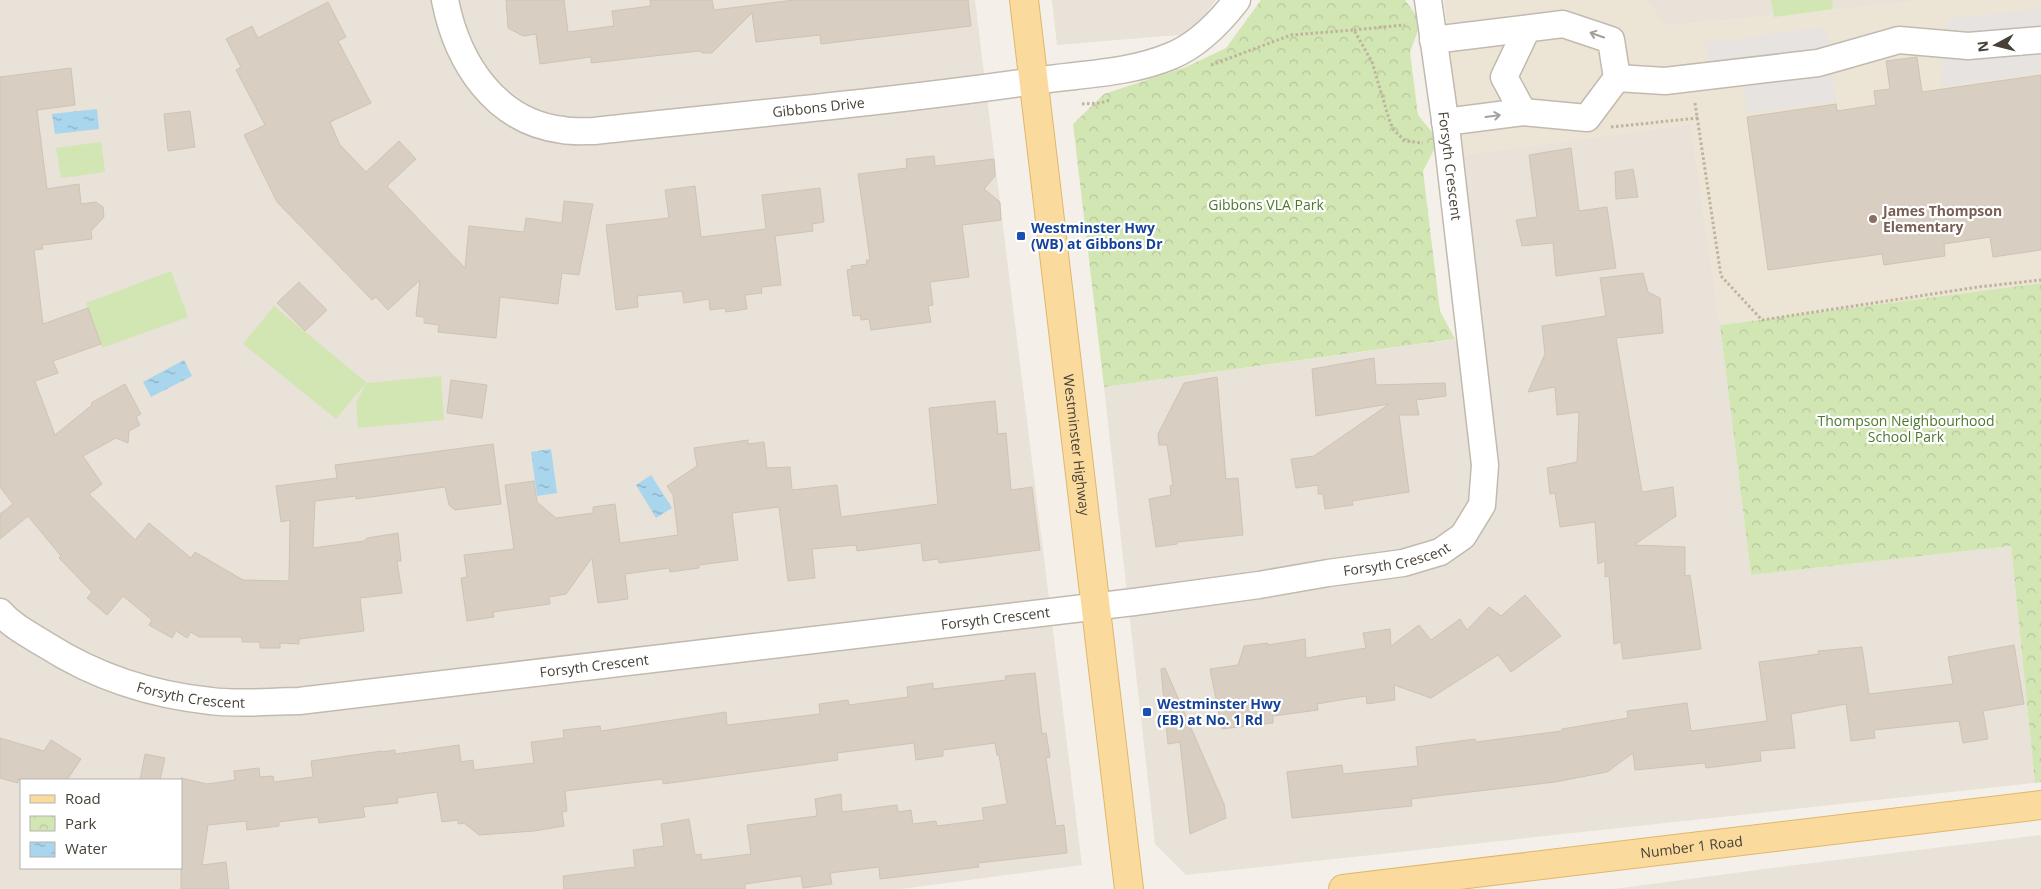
<svg xmlns="http://www.w3.org/2000/svg" width="2041" height="889" viewBox="0 0 2041 889" font-family="'Open Sans',sans-serif">
<style>
.residential{fill:#e8e2d8;fill-rule:evenodd}
.education{fill:#ece4d4}
.grass{fill:#d2e6b4}
.park{fill:url(#park-crowns)}
.parking{fill:#e6e3e1}
.water{fill:url(#water-ripples)}
.building{fill:#d8cec2;stroke:#d0c3b3}
.lines{fill:none;stroke-linecap:round;stroke-linejoin:round}
.minor-casing{stroke:#c2baaf;stroke-width:29}
.major-casing{stroke:#dfb76c;stroke-width:30}
.path{stroke:#c0b39e;stroke-width:3;stroke-dasharray:2.5 2.5;stroke-linecap:butt}
.minor{stroke:#fff;stroke-width:26}
.major{stroke:#fadb9d;stroke-width:28}
.oneway{stroke:#a3a09c}
.education-dot{fill:#8d6e63;stroke:#fff;stroke-width:2}
.transit-dot{fill:#1a4fb4;stroke:#fff;stroke-width:2}
.labels{text-anchor:middle;stroke-width:4.5;stroke-linejoin:round;paint-order:stroke}
.street-label{font-size:14px;fill:#474138;stroke:#fff}
.park-label{font-size:14px;fill:#4d772d;stroke:#fff}
.education-label{font-size:14px;font-weight:bold;fill:#785e54;stroke:#fff;text-anchor:start}
.transit-label{font-size:14px;font-weight:bold;fill:#164399;stroke:#fff;text-anchor:start}
</style>
<defs>
<pattern id="park-crowns" width="20" height="18" patternUnits="userSpaceOnUse" patternTransform="scale(1.25)"><rect width="20" height="18" fill="#d2e6b4"/><path d="M2 6a3 3 0 1 1 6 0M12 15a3 3 0 1 1 6 0" fill="none" stroke="#b6c69c"/></pattern>
<pattern id="water-ripples" width="26" height="14" patternUnits="userSpaceOnUse" patternTransform="scale(1.25)"><rect width="26" height="14" fill="#a9d5ed"/><path d="M2 4q2-2 4 0t4 0M15 11q2-2 4 0t4 0" fill="none" stroke="#8baec1"/></pattern>
</defs>
<rect width="100%" height="100%" fill="#f4f0e9"/>
<path class="residential" d="M 0,0 L 975,0 L 1082,865 L 901,889 L 0,889 ZM 21,780 L 181,780 L 181,868 L 21,868 Z
M 1052,0 L 1216,0 L 1191,34 L 1057,45 Z
M 1646,0 L 1935,0 L 1665,26 Z
M 1691,124 L 1720,325 L 1751,575 L 2011,546 L 2035,783 L 1186,875 L 1155,844 L 1104,387 L 1480,336 L 1461,155 Z
M 2041,835 L 2041,889 L 1614,889 L 1796,865 Z"/>
<path class="education" d="M 1444,0 L 1646,0 L 1665,26 L 1935,0 L 2041,0 L 2041,283 L 1720,325 L 1691,124 L 1461,155 Z"/>
<path class="grass" d="M 1771,0 L 1832,0 L 1833,9 L 1774,17 Z
M 101,142 L 105,172 L 61,178 L 56,148 Z
M 171,271 L 188,317 L 102,348 L 86,303 Z
M 274,306 L 367,383 L 441,376 L 444,420 L 358,428 L 356,403 L 366,383 L 336,419 L 243,344 Z"/>
<path class="park" d="M 1261,0 L 1405,0 L 1416,15 L 1418,30 L 1410,52 L 1418,115 L 1432,132 L 1435,148 L 1423,171 L 1440,311 L 1455,339 L 1104,387 L 1073,124 L 1104,94 L 1186,67 L 1226,48 Z
M 2041,283 L 2041,782 L 2035,783 L 2011,546 L 1751,575 L 1720,325 Z"/>
<path class="parking" d="M 2041,9 L 2041,55 L 2038,56 L 2040,73 L 1940,87 L 1948,19 Z
M 1826,27 L 1836,101 L 1747,113 L 1740,62 L 1709,66 L 1706,43 Z"/>
<path class="water" d="M 97,109 L 99,129 L 55,134 L 52,114 Z
M 184,360 L 192,376 L 151,397 L 143,382 Z
M 551,449 L 557,493 L 537,496 L 531,452 Z
M 651,475 L 672,508 L 656,518 L 636,485 Z"/>
<path class="building" d="M 506,0 L 564,0 L 568,32 L 614,26 L 612,11 L 651,6 L 650,0 L 712,0 L 714,10 L 794,0 L 968,0 L 971,26 L 821,44 L 820,35 L 756,42 L 752,13 L 712,53 L 703,53 L 699,51 L 591,63 L 591,57 L 540,64 L 536,34 L 523,36 L 508,28 Z
M 328,2 L 346,37 L 338,41 L 371,103 L 330,122 L 340,145 L 366,172 L 399,141 L 416,159 L 387,186 L 465,268 L 469,226 L 524,232 L 526,218 L 562,223 L 564,201 L 593,204 L 579,275 L 562,273 L 558,304 L 500,297 L 496,338 L 438,332 L 439,325 L 424,323 L 424,317 L 416,316 L 420,280 L 388,310 L 376,297 L 372,300 L 277,202 L 244,135 L 265,125 L 236,70 L 241,67 L 226,39 L 252,26 L 258,38 Z
M 1917,57 L 1922,92 L 2041,75 L 2041,250 L 1993,257 L 1990,237 L 1944,244 L 1945,256 L 1884,265 L 1882,254 L 1768,270 L 1747,117 L 1836,104 L 1837,111 L 1876,105 L 1874,91 L 1890,89 L 1886,61 Z
M 71,68 L 75,105 L 37,110 L 47,189 L 79,184 L 81,204 L 96,202 L 103,207 L 104,217 L 91,231 L 92,239 L 42,245 L 43,249 L 34,250 L 43,324 L 88,308 L 101,344 L 53,361 L 58,373 L 35,381 L 55,435 L 92,405 L 91,403 L 125,384 L 141,414 L 136,417 L 140,425 L 129,431 L 128,443 L 116,438 L 83,456 L 102,484 L 89,494 L 135,540 L 149,523 L 191,558 L 195,552 L 243,580 L 289,581 L 290,520 L 281,522 L 276,486 L 337,478 L 335,465 L 493,444 L 501,504 L 455,510 L 449,505 L 445,487 L 356,499 L 356,496 L 315,501 L 313,548 L 364,541 L 367,538 L 398,533 L 401,561 L 397,561 L 402,593 L 360,598 L 364,631 L 299,639 L 299,644 L 280,643 L 280,648 L 260,648 L 260,642 L 242,642 L 242,637 L 199,637 L 191,632 L 187,638 L 176,631 L 172,638 L 149,625 L 152,620 L 123,596 L 107,615 L 87,598 L 92,592 L 59,558 L 61,556 L 28,516 L 0,539 L 0,514 L 13,504 L 0,487 L 0,77 Z
M 190,111 L 195,147 L 168,151 L 164,114 Z
M 1571,148 L 1579,211 L 1607,207 L 1616,268 L 1556,276 L 1553,243 L 1522,246 L 1516,220 L 1537,217 L 1529,155 Z
M 934,156 L 935,166 L 994,159 L 995,176 L 984,189 L 1000,202 L 1001,220 L 962,225 L 969,277 L 930,282 L 933,305 L 928,306 L 931,322 L 871,330 L 869,319 L 861,320 L 860,315 L 853,316 L 847,270 L 852,269 L 851,266 L 867,264 L 866,260 L 870,260 L 858,174 L 907,168 L 906,159 Z
M 1633,169 L 1638,197 L 1616,199 L 1615,172 Z
M 695,186 L 701,237 L 766,229 L 762,195 L 820,188 L 824,222 L 812,224 L 813,231 L 775,236 L 781,285 L 761,287 L 762,293 L 745,295 L 747,309 L 726,312 L 725,308 L 710,310 L 709,299 L 684,303 L 682,291 L 637,296 L 638,307 L 616,310 L 606,225 L 669,218 L 665,190 Z
M 1643,273 L 1648,292 L 1660,298 L 1663,333 L 1616,338 L 1642,492 L 1673,487 L 1676,516 L 1634,545 L 1685,547 L 1685,576 L 1690,575 L 1701,649 L 1623,659 L 1621,642 L 1614,644 L 1609,576 L 1605,577 L 1605,561 L 1598,564 L 1595,522 L 1560,527 L 1555,493 L 1550,494 L 1547,468 L 1577,462 L 1579,412 L 1557,415 L 1555,387 L 1528,392 L 1545,354 L 1542,326 L 1606,316 L 1600,278 Z
M 299,282 L 327,310 L 305,331 L 277,303 Z
M 1374,358 L 1376,385 L 1445,383 L 1446,396 L 1416,400 L 1419,415 L 1399,415 L 1409,492 L 1352,501 L 1353,505 L 1325,509 L 1323,494 L 1318,494 L 1318,485 L 1296,488 L 1291,459 L 1314,456 L 1389,404 L 1316,416 L 1312,369 Z
M 1217,377 L 1226,479 L 1238,478 L 1243,535 L 1177,542 L 1177,544 L 1156,547 L 1149,499 L 1171,495 L 1170,486 L 1173,485 L 1167,445 L 1159,445 L 1158,434 L 1184,383 Z
M 451,380 L 487,385 L 482,418 L 447,413 Z
M 995,401 L 998,434 L 1006,433 L 1011,490 L 1032,487 L 1040,550 L 939,563 L 938,559 L 923,561 L 921,543 L 857,551 L 856,545 L 812,549 L 815,578 L 788,581 L 779,507 L 732,513 L 738,560 L 699,565 L 699,568 L 670,572 L 669,568 L 625,574 L 628,599 L 598,603 L 592,558 L 566,594 L 549,597 L 550,604 L 493,612 L 494,617 L 467,621 L 461,578 L 467,577 L 464,555 L 514,549 L 505,485 L 534,481 L 537,502 L 556,518 L 593,513 L 593,507 L 615,504 L 620,543 L 678,535 L 673,495 L 667,486 L 697,466 L 694,448 L 748,440 L 748,444 L 764,442 L 767,468 L 790,467 L 792,490 L 837,485 L 841,517 L 938,504 L 929,408 Z
M 1525,595 L 1561,636 L 1511,672 L 1498,655 L 1431,698 L 1394,685 L 1395,700 L 1367,704 L 1366,696 L 1340,700 L 1317,704 L 1318,710 L 1273,716 L 1273,723 L 1222,729 L 1210,669 L 1238,665 L 1244,646 L 1268,643 L 1268,645 L 1305,639 L 1306,658 L 1366,648 L 1363,633 L 1390,629 L 1391,646 L 1419,625 L 1431,640 L 1460,619 L 1467,630 L 1489,607 L 1501,616 Z
M 2014,645 L 2024,704 L 1983,711 L 1988,739 L 1963,743 L 1959,721 L 1874,730 L 1875,738 L 1851,741 L 1846,704 L 1791,714 L 1795,748 L 1760,751 L 1761,761 L 1706,768 L 1705,763 L 1635,770 L 1633,753 L 1607,772 L 1555,782 L 1411,799 L 1412,806 L 1292,818 L 1287,772 L 1342,765 L 1343,774 L 1418,766 L 1416,747 L 1475,739 L 1476,742 L 1562,731 L 1562,729 L 1628,718 L 1627,711 L 1687,703 L 1691,731 L 1767,721 L 1759,662 L 1819,654 L 1818,651 L 1862,647 L 1869,694 L 1953,684 L 1948,657 Z
M 1165,668 L 1224,804 L 1226,818 L 1190,834 L 1180,742 L 1168,744 L 1161,669 Z
M 1035,673 L 1042,734 L 1046,733 L 1050,757 L 1046,758 L 1056,826 L 1064,825 L 1067,853 L 978,863 L 979,867 L 880,879 L 879,867 L 830,873 L 832,884 L 803,888 L 801,876 L 745,884 L 745,889 L 564,889 L 563,876 L 635,867 L 633,850 L 664,846 L 661,824 L 689,819 L 695,855 L 701,854 L 702,860 L 751,854 L 747,825 L 817,816 L 815,799 L 841,794 L 842,812 L 897,805 L 898,812 L 911,810 L 913,824 L 936,821 L 937,826 L 984,820 L 982,808 L 1007,804 L 999,755 L 997,755 L 995,743 L 943,750 L 943,756 L 916,760 L 914,743 L 837,753 L 838,760 L 663,784 L 663,779 L 565,791 L 567,811 L 562,812 L 564,826 L 534,831 L 479,835 L 464,823 L 458,824 L 458,820 L 442,822 L 437,792 L 397,798 L 398,803 L 363,807 L 365,817 L 319,823 L 318,817 L 279,822 L 279,826 L 247,830 L 246,821 L 208,825 L 202,865 L 226,862 L 229,889 L 181,889 L 181,778 L 207,784 L 235,780 L 234,771 L 259,768 L 260,777 L 273,776 L 274,782 L 313,777 L 311,761 L 382,751 L 382,752 L 395,750 L 395,754 L 459,745 L 461,762 L 473,760 L 474,770 L 534,763 L 531,742 L 564,738 L 563,730 L 600,726 L 601,731 L 726,712 L 727,725 L 820,714 L 819,704 L 848,700 L 849,705 L 908,697 L 907,687 L 933,683 L 933,689 L 1006,680 L 1005,676 Z
M 0,738 L 44,751 L 51,740 L 81,759 L 67,780 L 18,780 L 18,783 L 0,778 Z
M 145,754 L 165,758 L 160,780 L 140,780 Z"/>
<g class="lines">
<defs>
<g id="minor">
<path id="s1" d="M 445,0 C 457,62 495,122 563,130 C 573,132 584,131 594,131 C 740,115 888,102 1034,81 C 1080,74 1128,74 1171,56 C 1198,45 1220,22 1237,0"/>
<path d="M 1433,40 L 1563,24 L 1611,40 L 1617,78 L 1587,118 L 1523,112 L 1445,122"/>
<path d="M 1617,78 L 1665,81 L 1818,63 L 1899,40 L 1968,46 L 2041,40"/>
<path d="M 1523,112 L 1504,77 L 1527,29"/>
<path id="s2" d="M 0,612 C 13,627 30,635 46,645 C 96,677 153,695 211,701 C 240,705 271,701 299,701 L 1134,602 L 1259,585 L 1328,573 L 1403,563 L 1440,552 L 1463,536 L 1482,505 L 1485,465 L 1446,127 L 1428,0"/>
</g>
<g id="major">
<path id="s3" d="M 1024,0 L 1129,889"/>
<path id="s4" d="M 1343,889 L 2041,805"/>
</g>
</defs>
<use href="#minor" class="minor-casing"/>
<use href="#major" class="major-casing"/>
<path class="path" d="M 1354,30 L 1405,25
M 1211,65 L 1291,35 L 1354,30 L 1372,62 L 1389,119 L 1393,129 L 1405,141 L 1423,143
M 1695,103 L 1721,276 L 1762,320 L 1978,287 L 2041,280
M 1082,104 L 1100,103 L 1110,100
M 1611,127 L 1698,118"/>
<use href="#minor" class="minor"/>
<use href="#major" class="major"/>
</g>
<defs><path id="oneway-shaft" d="M-6 0H5M1.5-3L5.5 0L1.5 3" fill="none" stroke-width="1.6" stroke-linecap="round" stroke-linejoin="round" transform="scale(1.25)"/></defs>
<g class="oneway">
<use href="#oneway-shaft" transform="translate(1597 35) rotate(-161)"/>
<use href="#oneway-shaft" transform="translate(1493 116) rotate(-8)"/>
</g>
<circle class="education-dot" cx="1873" cy="219" r="5"/>
<g class="transit-dot">
<rect x="1016" y="231" width="10" height="10" rx="2.5"/>
<rect x="1142" y="707" width="10" height="10" rx="2.5"/>
</g>
<g class="labels">
<g class="street-label">
<text dy="5" stroke="none"><textPath href="#s1" startOffset="445">Gibbons Drive</textPath></text>
<text transform="translate(1450 166) rotate(83)" y="5">Forsyth Crescent</text>
<text dy="5" stroke="none"><textPath href="#s3" startOffset="448">Westminster Highway</textPath></text>
<text dy="5" stroke="none"><textPath href="#s2" startOffset="1428">Forsyth Crescent</textPath></text>
<text dy="5" stroke="none"><textPath href="#s2" startOffset="1022">Forsyth Crescent</textPath></text>
<text dy="5" stroke="none"><textPath href="#s2" startOffset="618">Forsyth Crescent</textPath></text>
<text dy="5" stroke="none"><textPath href="#s2" startOffset="212">Forsyth Crescent</textPath></text>
<text dy="5" stroke="none"><textPath href="#s4" startOffset="351">Number 1 Road</textPath></text>
</g>
<g class="park-label">
<text x="1266" y="210">Gibbons VLA Park</text>
<text x="1906" y="426">Thompson Neighbourhood<tspan x="1906" dy="16">School Park</tspan></text>
</g>
<g class="education-label">
<text x="1883" y="216">James Thompson<tspan x="1883" dy="16">Elementary</tspan></text>
</g>
<g class="transit-label">
<text x="1031" y="233">Westminster Hwy<tspan x="1031" dy="16">(WB) at Gibbons Dr</tspan></text>
<text x="1157" y="709">Westminster Hwy<tspan x="1157" dy="16">(EB) at No. 1 Rd</tspan></text>
</g>
</g>
<rect x="20" y="779" width="162" height="90" fill="#ffffff" stroke="#b5b3af"/>
<rect x="30" y="795" width="25" height="8" fill="#fadb9d" stroke="#b5b3af"/>
<text x="65" y="804" font-size="15" fill="#474138">Road</text>
<rect x="30" y="816" width="25" height="15" fill="url(#park-crowns)" stroke="#b5b3af"/>
<text x="65" y="829" font-size="15" fill="#474138">Park</text>
<rect x="30" y="842" width="25" height="15" fill="url(#water-ripples)" stroke="#b5b3af"/>
<text x="65" y="854" font-size="15" fill="#474138">Water</text>
<g transform="translate(1996 45) rotate(263)" stroke="#ffffff" stroke-width="4" paint-order="stroke">
<path d="M0-4L9 19L0 12L-9 19Z" fill="#474138"/>
<text y="-8" font-size="14" font-weight="bold" text-anchor="middle" fill="#474138">N</text>
</g>
</svg>
